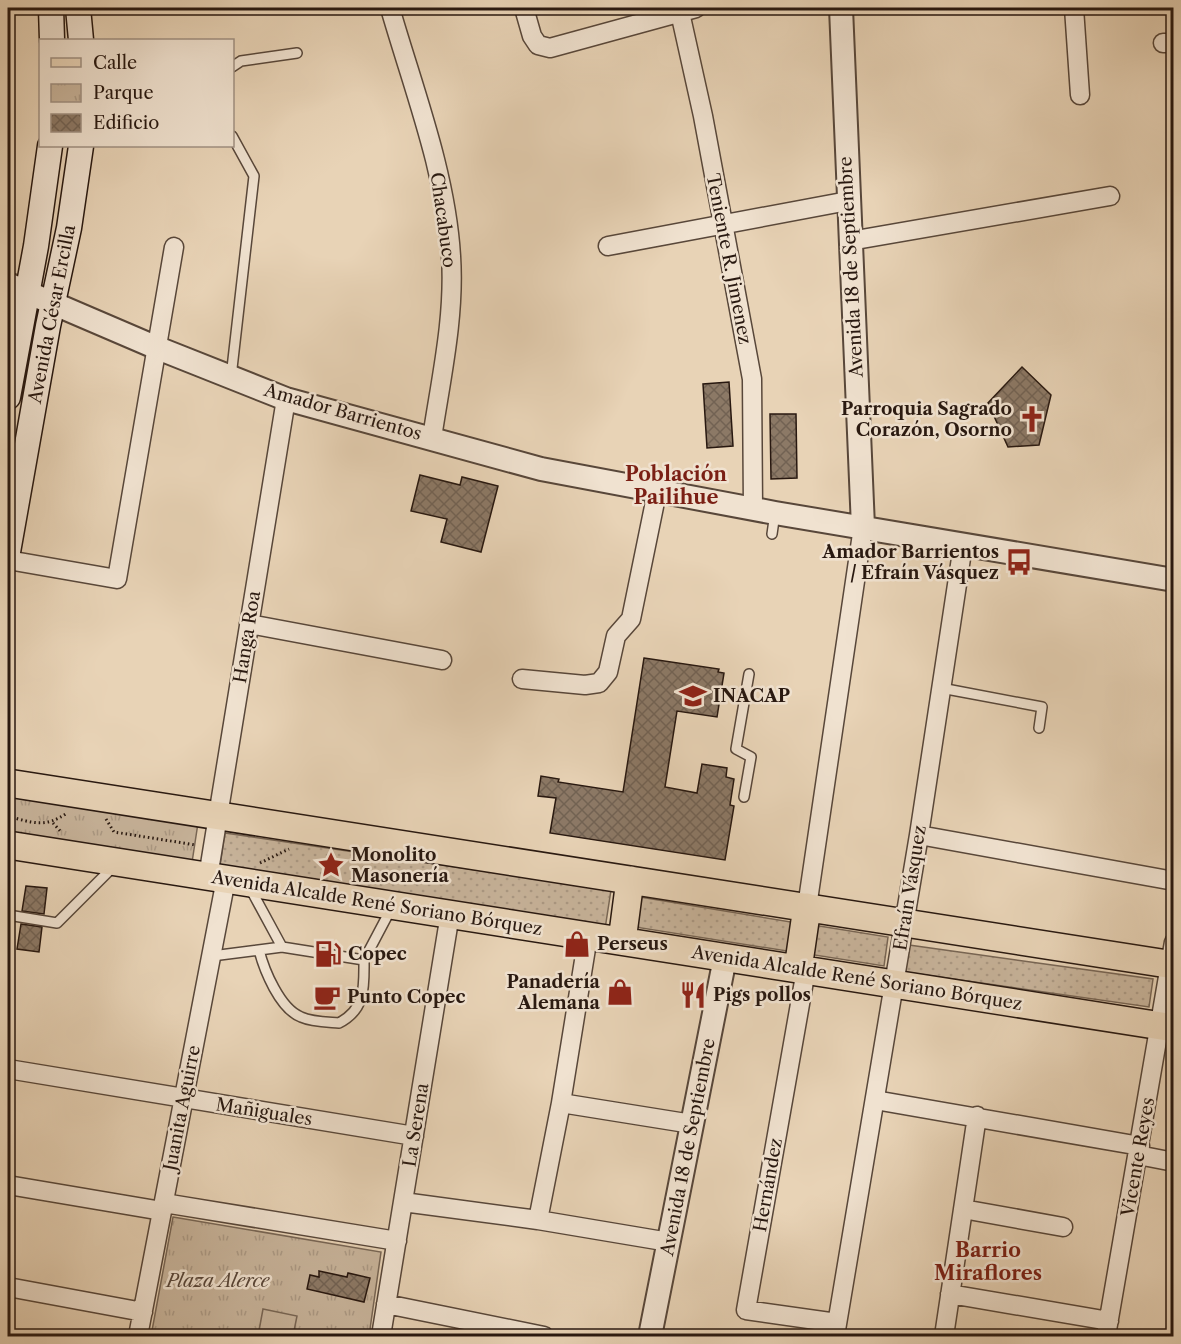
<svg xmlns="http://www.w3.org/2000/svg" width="1181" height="1344" viewBox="0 0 1181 1344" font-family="'Libre Caslon Text',serif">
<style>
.grass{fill:url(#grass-dots);stroke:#786655;stroke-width:1.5}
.park{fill:url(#park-tufts);stroke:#786655;stroke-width:1.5}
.pitch{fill:#c7b39a;stroke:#786655;stroke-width:1.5}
.building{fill:url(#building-cross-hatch);stroke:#281810;stroke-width:1.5}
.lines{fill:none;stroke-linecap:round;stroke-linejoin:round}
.service-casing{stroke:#58473a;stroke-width:12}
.minor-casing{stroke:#58473a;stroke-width:21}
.tertiary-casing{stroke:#58473a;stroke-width:26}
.secondary-casing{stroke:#281810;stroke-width:27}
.primary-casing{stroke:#281810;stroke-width:30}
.path{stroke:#281810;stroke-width:3;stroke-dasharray:1.5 3;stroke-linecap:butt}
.service{stroke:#f0e2d0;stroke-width:9}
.minor{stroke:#f0e2d0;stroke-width:18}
.tertiary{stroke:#f0e2d0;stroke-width:22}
.secondary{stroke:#f0e2d0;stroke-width:24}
.primary{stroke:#e8d3b6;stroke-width:27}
.labels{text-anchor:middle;stroke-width:5;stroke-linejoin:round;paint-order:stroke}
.street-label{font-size:18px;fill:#281810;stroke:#f0e2d0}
.poi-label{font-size:18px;font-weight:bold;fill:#281810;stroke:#f0e2d0;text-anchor:start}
.park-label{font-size:18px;font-style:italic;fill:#584639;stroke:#f0e2d0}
.neighbourhood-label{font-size:20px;font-weight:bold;fill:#7a1f14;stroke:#f0e2d0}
</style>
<defs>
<pattern id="grass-dots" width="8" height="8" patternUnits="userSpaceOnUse" patternTransform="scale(1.5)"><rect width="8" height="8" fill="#c7b39a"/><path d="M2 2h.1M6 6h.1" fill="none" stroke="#ab9984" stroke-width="1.8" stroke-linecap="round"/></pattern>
<pattern id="park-tufts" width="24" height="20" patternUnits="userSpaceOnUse" patternTransform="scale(1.5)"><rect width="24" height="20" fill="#c7b39a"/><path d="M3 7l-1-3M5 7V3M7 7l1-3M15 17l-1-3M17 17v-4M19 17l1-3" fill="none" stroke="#ab9984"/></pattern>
<pattern id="building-cross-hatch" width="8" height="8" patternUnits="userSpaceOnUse" patternTransform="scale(1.5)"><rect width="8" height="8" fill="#8c7966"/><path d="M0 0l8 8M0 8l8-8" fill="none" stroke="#726253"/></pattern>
</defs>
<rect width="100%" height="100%" fill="#e8d3b6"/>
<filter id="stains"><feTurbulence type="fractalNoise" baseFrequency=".00333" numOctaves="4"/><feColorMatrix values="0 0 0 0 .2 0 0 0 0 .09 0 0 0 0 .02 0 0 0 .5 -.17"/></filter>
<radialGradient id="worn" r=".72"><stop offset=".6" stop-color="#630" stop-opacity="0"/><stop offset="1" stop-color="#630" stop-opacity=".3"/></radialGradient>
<path class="grass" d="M 225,833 L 611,890 L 605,929 L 219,872 Z
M 640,897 L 797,923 L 793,952 L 635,927 Z
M 813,925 L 888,937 L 884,966 L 808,954 Z
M 909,945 L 1153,979 L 1149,1007 L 905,972 Z"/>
<path class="park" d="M 8,794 L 198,823 L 191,869 L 8,841 Z
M 173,1217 L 381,1252 L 369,1336 L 151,1336 Z"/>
<path class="pitch" d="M 263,1309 L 297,1316 L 293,1336 L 258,1336 Z"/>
<path class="building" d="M 1022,367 L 1051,395 L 1039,445 L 1008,447 L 988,403 Z
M 729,382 L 733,446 L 707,448 L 703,384 Z
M 770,414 L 796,414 L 797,478 L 771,479 Z
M 420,475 L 460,485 L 462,477 L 498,486 L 481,552 L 441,542 L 447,519 L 411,511 Z
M 644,658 L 719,669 L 718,672 L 724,673 L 717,717 L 677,711 L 665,787 L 697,793 L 702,764 L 727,768 L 726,777 L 734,779 L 730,805 L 734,806 L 725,860 L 550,833 L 556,798 L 538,796 L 541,776 L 559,779 L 558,782 L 623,792 Z
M 26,886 L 47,888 L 44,914 L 22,911 Z
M 21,924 L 42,927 L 39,952 L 17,949 Z
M 319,1271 L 347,1277 L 348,1273 L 370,1278 L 364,1302 L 307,1289 L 310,1275 L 319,1277 Z"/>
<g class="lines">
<defs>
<path id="service" d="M 232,67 L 241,61 L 297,53
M 231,377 L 254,176 L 232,136
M 772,534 L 775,513
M 941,688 L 1042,707 L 1039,728
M 744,797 L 751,757 L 736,749 L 749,674
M 250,888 L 282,947
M 8,915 L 57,923 L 114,866
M 259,950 C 264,970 280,1009 301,1017 C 312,1022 327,1022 339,1023 C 366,1009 364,987 364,960
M 212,956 L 282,947 L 364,960 L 392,907"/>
<path id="minor" d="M 390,8 C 413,88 446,172 451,256 C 455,317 441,378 432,438
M 524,8 L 532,36 L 538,45 L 550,48 L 696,8
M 679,8 L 703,116 L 752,379 L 753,509
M 1074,8 L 1080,95
M 1163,43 L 1174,43
M 850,241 L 1110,196
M 608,246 L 848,201
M 8,560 L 117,579 L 174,247
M 249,624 L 442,660
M 522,679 L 585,685 L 599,683 L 608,672 L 616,636 L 631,619 L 657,492
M 919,835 L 1174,881
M 208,877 L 286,399
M 807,907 L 863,527
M 806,970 L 746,1310 L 837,1323
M 8,1069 L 414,1136
M 875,1100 L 1140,1146
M 561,1103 L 692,1124
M 1138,1155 L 1174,1162
M 8,1185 L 162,1211
M 403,1202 L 538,1220 L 669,1242
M 164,1203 L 397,1241
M 963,1209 L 1063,1227
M 538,1220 L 561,1103 L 588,936
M 8,1287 L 143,1312
M 950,1294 L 1109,1321
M 386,1304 L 544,1336
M 138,1336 L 226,879
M 381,1336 L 450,914
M 835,1336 L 919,835 L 963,545
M 944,1336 L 977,1116
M 1106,1336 L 1174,942"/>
<path id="tertiary" d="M 841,8 L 863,527
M 8,284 L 155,347 L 286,399 L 541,469 L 775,513 L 1174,580
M 650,1336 L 725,958"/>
<path id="secondary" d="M 51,8 L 52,40
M 78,8 L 81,40
M 8,397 L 36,246 L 50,146
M 8,552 L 48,326 L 69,228 L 81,146"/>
<path id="primary" d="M 8,783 L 1174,965
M 8,845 L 1174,1028
M 622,941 L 630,880
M 798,969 L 807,907"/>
</defs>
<use href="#service" class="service-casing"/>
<use href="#minor" class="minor-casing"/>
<use href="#tertiary" class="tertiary-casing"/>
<use href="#secondary" class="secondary-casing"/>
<use href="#primary" class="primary-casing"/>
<path class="path" d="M 8,816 C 32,823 46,828 67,813
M 106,819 L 114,832 L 196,845
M 53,823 L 61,832
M 260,863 L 289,849"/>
<use href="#service" class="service"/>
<use href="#minor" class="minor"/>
<use href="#tertiary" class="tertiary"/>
<use href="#secondary" class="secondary"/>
<use href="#primary" class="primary"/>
</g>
<defs>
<symbol id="church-bare" viewBox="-9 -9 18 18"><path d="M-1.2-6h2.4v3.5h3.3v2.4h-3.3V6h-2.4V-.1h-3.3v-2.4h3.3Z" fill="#8f2418" stroke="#f0e2d0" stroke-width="2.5" paint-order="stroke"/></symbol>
<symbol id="bus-bare" viewBox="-9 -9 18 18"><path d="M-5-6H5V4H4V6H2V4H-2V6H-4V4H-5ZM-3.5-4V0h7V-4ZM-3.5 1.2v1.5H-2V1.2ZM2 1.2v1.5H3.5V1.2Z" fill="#8f2418" stroke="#f0e2d0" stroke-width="2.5" paint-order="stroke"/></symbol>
<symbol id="university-bare" viewBox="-9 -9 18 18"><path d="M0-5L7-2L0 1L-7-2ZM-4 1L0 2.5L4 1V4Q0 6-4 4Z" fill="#8f2418" stroke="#f0e2d0" stroke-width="2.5" paint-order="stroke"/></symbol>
<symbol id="sight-bare" viewBox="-9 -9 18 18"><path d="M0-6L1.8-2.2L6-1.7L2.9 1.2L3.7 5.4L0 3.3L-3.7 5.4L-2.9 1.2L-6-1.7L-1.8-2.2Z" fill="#8f2418" stroke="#f0e2d0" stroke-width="2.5" paint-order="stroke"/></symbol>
<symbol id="shop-bare" viewBox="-9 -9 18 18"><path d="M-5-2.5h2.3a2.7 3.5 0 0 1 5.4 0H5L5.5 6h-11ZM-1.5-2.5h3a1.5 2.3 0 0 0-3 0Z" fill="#8f2418" stroke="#f0e2d0" stroke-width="2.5" paint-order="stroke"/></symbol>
<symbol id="fuel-bare" viewBox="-9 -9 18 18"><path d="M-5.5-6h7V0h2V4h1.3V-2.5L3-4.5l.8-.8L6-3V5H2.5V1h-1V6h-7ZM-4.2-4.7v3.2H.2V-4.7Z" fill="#8f2418" stroke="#f0e2d0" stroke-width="2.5" paint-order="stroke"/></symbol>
<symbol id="restaurant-bare" viewBox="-9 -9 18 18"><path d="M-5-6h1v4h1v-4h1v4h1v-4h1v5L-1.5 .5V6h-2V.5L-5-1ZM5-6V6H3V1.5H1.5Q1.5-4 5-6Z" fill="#8f2418" stroke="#f0e2d0" stroke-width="2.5" paint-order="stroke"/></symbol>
<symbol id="cafe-bare" viewBox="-9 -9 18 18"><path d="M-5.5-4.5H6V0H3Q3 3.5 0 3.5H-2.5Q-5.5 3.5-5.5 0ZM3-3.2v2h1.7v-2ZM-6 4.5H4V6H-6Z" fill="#8f2418" stroke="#f0e2d0" stroke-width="2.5" paint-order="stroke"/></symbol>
</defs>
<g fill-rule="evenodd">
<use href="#church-bare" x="1013" y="400" width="38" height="38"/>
<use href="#bus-bare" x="1000" y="543" width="38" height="38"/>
<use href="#university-bare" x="674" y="677" width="38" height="38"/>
<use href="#sight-bare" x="312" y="846" width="38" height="38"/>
<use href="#shop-bare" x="558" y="925" width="38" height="38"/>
<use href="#fuel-bare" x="309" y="935" width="38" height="38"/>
<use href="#shop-bare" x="601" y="973" width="38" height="38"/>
<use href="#restaurant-bare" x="674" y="976" width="38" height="38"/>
<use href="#cafe-bare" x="308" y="978" width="38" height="38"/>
</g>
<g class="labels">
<g class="street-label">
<text transform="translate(443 220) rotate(82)" y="6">Chacabuco</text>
<text transform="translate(729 259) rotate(79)" y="6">Teniente R. Jimenez</text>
<text transform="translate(851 267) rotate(-93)" y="6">Avenida 18 de Septiembre</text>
<text transform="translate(52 314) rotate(-79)" y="6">Avenida César Ercilla</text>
<text transform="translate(343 412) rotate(16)" y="6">Amador Barrientos</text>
<text transform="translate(247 637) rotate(-81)" y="6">Hanga Roa</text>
<text transform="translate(910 888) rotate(-81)" y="6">Efraín Vásquez</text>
<text transform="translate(377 903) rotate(9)" y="6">Avenida Alcalde René Soriano Bórquez</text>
<text transform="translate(857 978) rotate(9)" y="6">Avenida Alcalde René Soriano Bórquez</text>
<text transform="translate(182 1108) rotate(-79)" y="6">Juanita Aguirre</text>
<text transform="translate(264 1112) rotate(9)" y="6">Mañiguales</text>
<text transform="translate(416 1125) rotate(-81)" y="6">La Serena</text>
<text transform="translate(688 1147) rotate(-79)" y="6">Avenida 18 de Septiembre</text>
<text transform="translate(1138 1157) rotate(-80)" y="6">Vicente Reyes</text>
<text transform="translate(768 1185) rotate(-80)" y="6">Hernández</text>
</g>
<g class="poi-label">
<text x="1012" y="415" text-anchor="end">Parroquia Sagrado<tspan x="1012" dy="21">Corazón, Osorno</tspan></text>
<text x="999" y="558" text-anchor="end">Amador Barrientos<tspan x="999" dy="21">/ Efraín Vásquez</tspan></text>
<text x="713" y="702">INACAP</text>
<text x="351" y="861">Monolito<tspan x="351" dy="21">Masonería</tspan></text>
<text x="597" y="950">Perseus</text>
<text x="348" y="960">Copec</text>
<text x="600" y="988" text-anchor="end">Panadería<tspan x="600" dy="21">Alemana</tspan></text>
<text x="713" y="1001">Pigs pollos</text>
<text x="347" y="1003">Punto Copec</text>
</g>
<g class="park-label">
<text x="218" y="1287">Plaza Alerce</text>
</g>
<g class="neighbourhood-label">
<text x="676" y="481">Población<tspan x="676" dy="23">Pailihue</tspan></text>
<text x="988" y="1257">Barrio<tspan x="988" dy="23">Miraflores</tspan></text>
</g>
</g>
<rect width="1181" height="1344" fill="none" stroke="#e8d3b6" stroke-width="30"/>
<rect x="9" y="9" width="1163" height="1326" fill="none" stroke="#281810" stroke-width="3"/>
<rect x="15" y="15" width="1151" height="1314" fill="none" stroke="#281810" stroke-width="1.5"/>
<rect x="39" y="39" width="195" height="108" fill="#f0e2d0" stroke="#a09183" stroke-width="1.5"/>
<rect x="51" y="58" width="30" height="9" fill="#e8d3b6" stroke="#a09183" stroke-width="1.5"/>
<text x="93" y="69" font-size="18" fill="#281810">Calle</text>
<rect x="51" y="84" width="30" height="18" fill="url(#park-tufts)" stroke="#a09183" stroke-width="1.5"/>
<text x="93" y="99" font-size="18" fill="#281810">Parque</text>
<rect x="51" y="114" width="30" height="18" fill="url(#building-cross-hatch)" stroke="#a09183" stroke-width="1.5"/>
<text x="93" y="129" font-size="18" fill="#281810">Edificio</text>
<rect width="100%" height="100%" filter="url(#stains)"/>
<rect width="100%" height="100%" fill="url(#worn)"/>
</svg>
